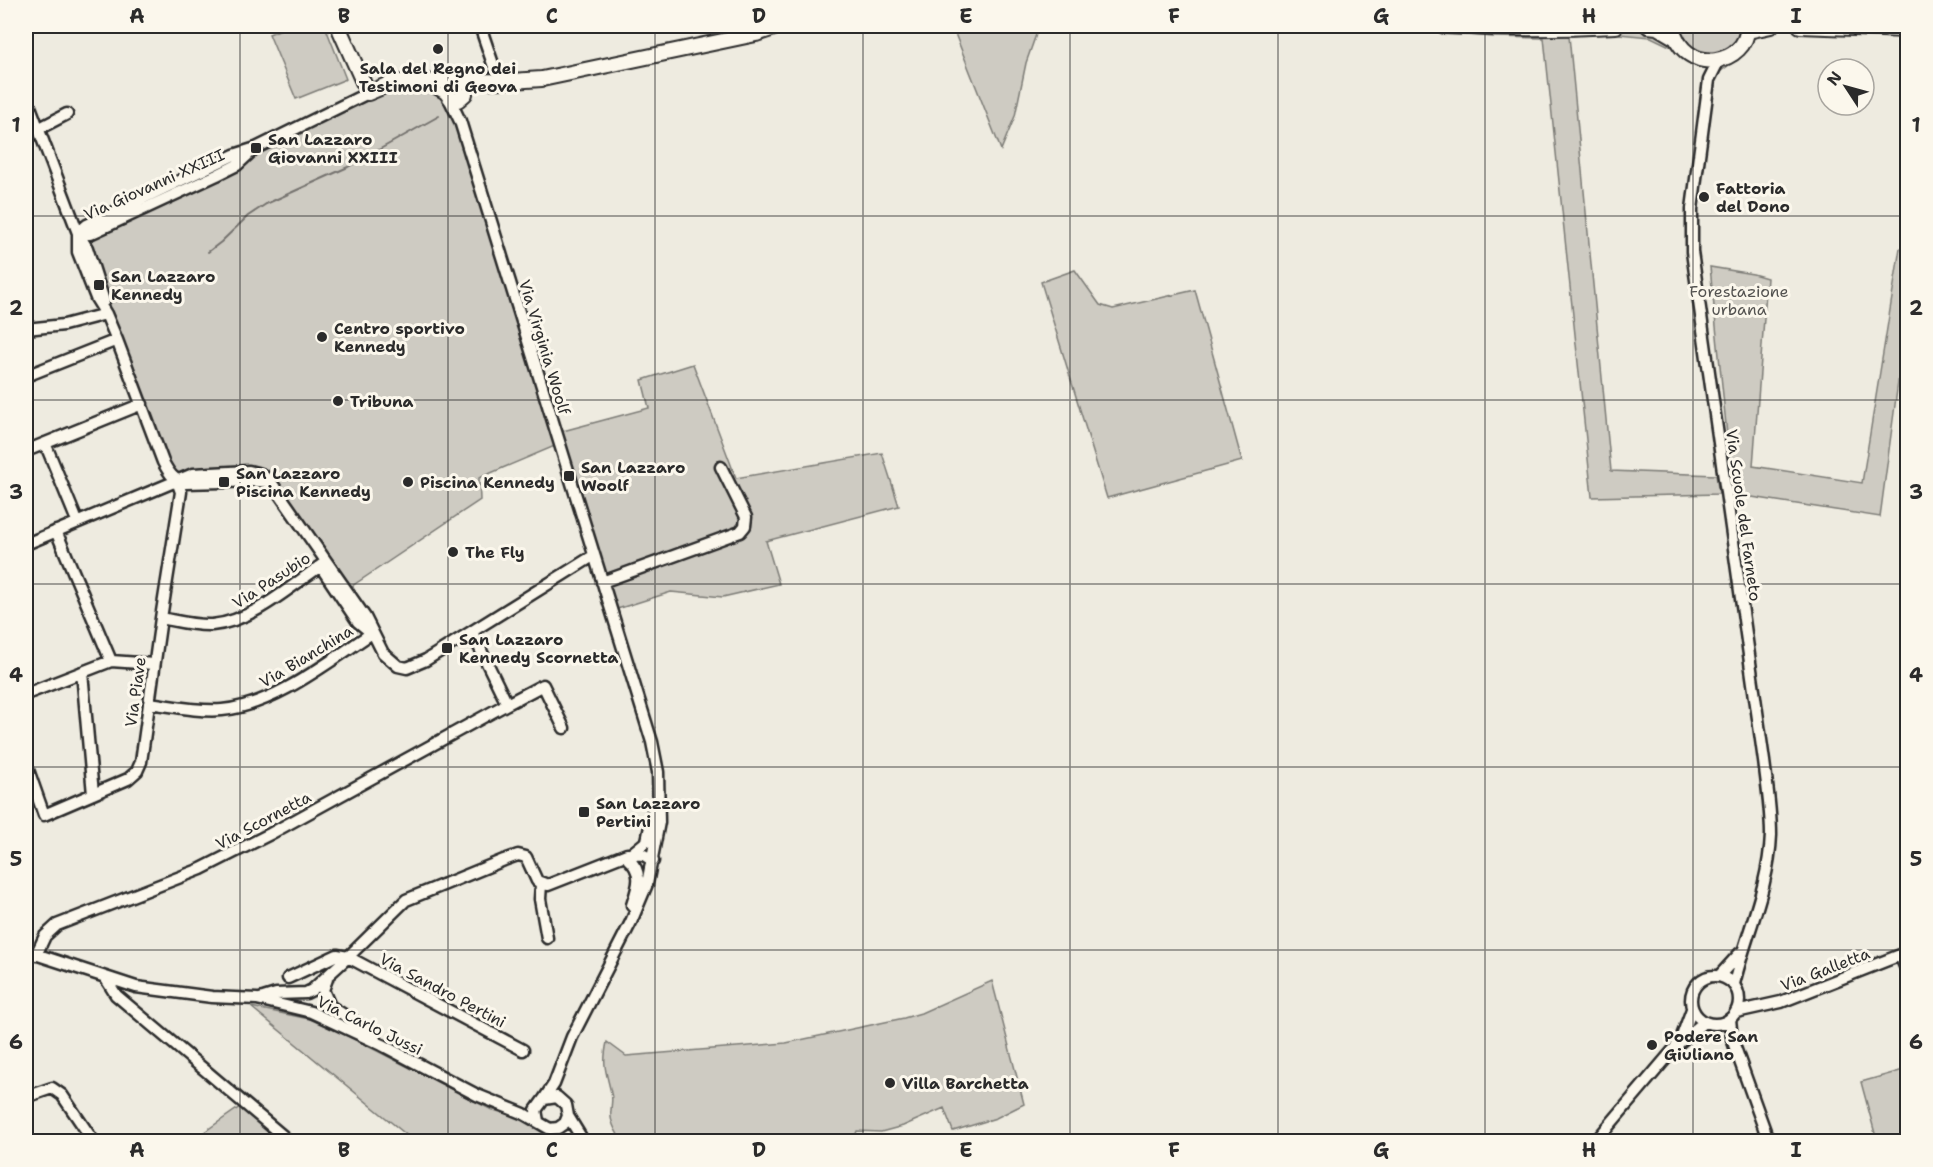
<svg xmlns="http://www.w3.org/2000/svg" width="1933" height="1167" viewBox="0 0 1933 1167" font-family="'Shantell Sans',sans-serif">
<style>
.green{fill:#cecbc2;stroke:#7c7b76;stroke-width:1.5}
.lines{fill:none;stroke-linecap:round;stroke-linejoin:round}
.stream{stroke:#74726e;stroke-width:2}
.minor-casing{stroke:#2b2b2b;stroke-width:15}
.major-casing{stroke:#2b2b2b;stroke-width:18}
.minor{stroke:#fbf7ec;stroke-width:10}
.major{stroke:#fbf7ec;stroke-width:14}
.grid{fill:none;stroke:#2b2b2b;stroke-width:1.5;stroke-opacity:0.55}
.poi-dot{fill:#2b2b2b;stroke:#fbf7ec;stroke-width:2}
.labels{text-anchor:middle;stroke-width:6;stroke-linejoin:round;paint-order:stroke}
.poi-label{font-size:16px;font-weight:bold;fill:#2b2b2b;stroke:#fbf7ec;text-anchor:start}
.street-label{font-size:16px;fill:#2b2b2b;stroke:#fbf7ec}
.park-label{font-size:16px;fill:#545351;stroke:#fbf7ec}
.neatline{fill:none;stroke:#2b2b2b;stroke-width:2}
.grid-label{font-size:20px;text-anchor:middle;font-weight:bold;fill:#2b2b2b}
</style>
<rect width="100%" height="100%" fill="#eeebe0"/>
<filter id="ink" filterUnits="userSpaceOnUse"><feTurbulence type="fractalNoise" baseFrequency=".0167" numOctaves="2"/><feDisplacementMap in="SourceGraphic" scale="12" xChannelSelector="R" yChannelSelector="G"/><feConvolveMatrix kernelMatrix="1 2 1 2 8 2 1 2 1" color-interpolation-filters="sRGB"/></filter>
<g filter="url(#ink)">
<path class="green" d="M 289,26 L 325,26 L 346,79 L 296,99 L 269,34 Z
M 952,26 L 1039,26 L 1026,63 L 1015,116 L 1001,150 Z
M 1373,26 L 1756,26 C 1751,45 1738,59 1721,71 L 1651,37 L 1608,33 L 1569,36 L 1611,471 L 1716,475 L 1719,494 L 1592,497 L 1544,38 L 1493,37 Z
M 429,86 L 443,96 L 456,124 L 559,432 L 649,408 L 642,380 L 693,364 L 736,478 L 882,453 L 899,506 L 766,541 L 779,584 L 723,597 L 671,592 L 614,610 L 557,445 L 479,478 L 480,500 L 343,592 L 281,503 L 266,485 L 225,482 L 185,488 L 175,484 L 80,243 L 82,229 L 367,91 Z
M 1900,248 L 1907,249 L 1907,315 L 1880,517 L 1733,494 L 1710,267 L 1753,274 L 1767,278 L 1753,466 L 1862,483 Z
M 1075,270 L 1100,305 L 1113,309 L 1195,290 L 1242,461 L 1107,498 L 1041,282 Z
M 992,981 L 1024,1104 L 996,1118 L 953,1131 L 944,1108 L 903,1126 L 881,1132 L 857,1131 L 853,1142 L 622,1142 C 617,1133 609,1121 611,1111 C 611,1105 613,1099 611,1093 C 606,1070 602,1066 607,1042 L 626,1056 L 786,1043 L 904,1018 L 921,1013 Z
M 251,1007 L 319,1021 L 490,1109 L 527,1120 L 544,1134 L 564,1137 L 569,1141 L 414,1141 Z
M 1907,1069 L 1907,1141 L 1877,1141 L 1861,1082 Z
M 240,1107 L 282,1142 L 190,1142 Z"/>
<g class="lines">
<path class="stream" d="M 208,252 L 221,242 L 248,216 L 266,204 L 348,167 L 439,116
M 26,1137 L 28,1142"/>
<defs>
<path id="minor" d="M 480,26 L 494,67 L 511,81
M 1719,60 L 1709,80 L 1692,209 L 1692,252 L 1764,761 C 1767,785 1771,810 1771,835 C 1769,887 1746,934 1734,984
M 26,96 L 78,233 L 87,248 L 104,301
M 449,98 L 460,121 L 652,742 L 658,772 L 659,822 L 647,884 L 631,922 L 572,1037 L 554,1084 L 544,1099
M 38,129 L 67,114
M 78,233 L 78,252 L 96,298 L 106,314 L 117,340 L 163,462 C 169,473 173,480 185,483 L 261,481 L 270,482
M 78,233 L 87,225 L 234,155 L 256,148 L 368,93
M 78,233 L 90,234 L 217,175 L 237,165 L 252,151
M 26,329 L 64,325 L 106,314
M 26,376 L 117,340
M 45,443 L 75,516
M 26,451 L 142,404
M 56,531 L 111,661
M 26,544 L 193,474 L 249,471 L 261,474 L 271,482 L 365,617 L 383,653 L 398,666 L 407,668 L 426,660 L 593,556
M 323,570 L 358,622 L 369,631
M 602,582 L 740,532 L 745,526 L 746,517 L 721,467
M 161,618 C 177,621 195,626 212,625 C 254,621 292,585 326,562
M 82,672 L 93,794
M 26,694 L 111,661 L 154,664
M 149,703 C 172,706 198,712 222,710 C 275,705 328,662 372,633
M 507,704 L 543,685 L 564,728
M 26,764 L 44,815 L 128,779 L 137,771 L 141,762 L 161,618 L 181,492 L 177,481
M 631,854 L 647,841 L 654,807
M 628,859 C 644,872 638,887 632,905
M 541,884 L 540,899 L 547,938
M 26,951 L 136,987 L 212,997 L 257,999 L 311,1012 L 382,1045 L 477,1095 L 524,1114 L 550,1129 L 558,1128 L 565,1123 L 568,1116 L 566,1105 L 557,1097 L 544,1099 L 536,1110 L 538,1121
M 36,955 L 45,936 L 57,925 L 201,869 L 270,834 L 507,704 L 472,632
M 1900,955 L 1908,973
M 1720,975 L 1740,953
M1691 1000a24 24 0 1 1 48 0a24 24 0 1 1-48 0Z
M 288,978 L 337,955 L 348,957 L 523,1050
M 106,979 L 116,995 L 290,1142
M 327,979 L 323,990 L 330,1006 L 366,1029 L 375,1039
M 260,999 L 276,994 L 306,993 L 312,990 L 348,957 L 406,900 L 504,860 L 518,855 L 526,857 L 537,881 L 548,885 L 627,854 L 644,855 L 653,861
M 1736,1012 L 1781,1002 L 1908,952
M 1730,1019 L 1732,1039 L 1769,1142
M 1681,1039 L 1692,1009
M 26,1097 L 52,1088 L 62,1095 L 94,1142
M 568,1116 L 584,1142
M 1595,1142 L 1680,1042 L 1704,1022"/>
<path id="major" d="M 338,26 L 368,93 L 394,82 L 511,81 L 542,79 L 756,34 L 780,26
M 1444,26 C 1502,29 1558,29 1616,26
M 1648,26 L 1657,27 L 1674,37
M 1672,26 C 1684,80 1750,63 1747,26
M 1800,26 L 1908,30
M 1748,31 L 1771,26
M 429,82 L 446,92 L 452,100 L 458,100 L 465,94"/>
</defs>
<use href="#minor" class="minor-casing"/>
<use href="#major" class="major-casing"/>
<use href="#minor" class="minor"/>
<use href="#major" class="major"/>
</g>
</g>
<path class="grid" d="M 240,26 L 240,1142M 448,26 L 448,1142M 655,26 L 655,1142M 863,26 L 863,1142M 1070,26 L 1070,1142M 1278,26 L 1278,1142M 1485,26 L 1485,1142M 1693,26 L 1693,1142M 26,216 L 1908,216M 26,400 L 1908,400M 26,584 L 1908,584M 26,767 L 1908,767M 26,950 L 1908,950"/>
<g class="poi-dot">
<circle cx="438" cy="49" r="6"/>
<rect x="250" y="142" width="12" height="12" rx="3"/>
<circle cx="1704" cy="197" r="6"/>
<rect x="93" y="279" width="12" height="12" rx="3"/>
<circle cx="322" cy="337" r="6"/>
<circle cx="338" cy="401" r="6"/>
<rect x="563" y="470" width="12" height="12" rx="3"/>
<rect x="218" y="476" width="12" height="12" rx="3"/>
<circle cx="408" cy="482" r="6"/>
<circle cx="453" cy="552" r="6"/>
<rect x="441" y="642" width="12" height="12" rx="3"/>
<rect x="578" y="806" width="12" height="12" rx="3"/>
<circle cx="1652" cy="1045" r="6"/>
<circle cx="890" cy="1083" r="6"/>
</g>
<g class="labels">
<g class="poi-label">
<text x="438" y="74" text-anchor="middle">Sala del Regno dei<tspan x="438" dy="18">Testimoni di Geova</tspan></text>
<text x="268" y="145">San Lazzaro<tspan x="268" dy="18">Giovanni XXIII</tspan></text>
<text x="1716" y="194">Fattoria<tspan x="1716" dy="18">del Dono</tspan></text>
<text x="111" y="282">San Lazzaro<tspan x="111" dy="18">Kennedy</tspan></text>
<text x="334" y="334">Centro sportivo<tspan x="334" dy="18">Kennedy</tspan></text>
<text x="350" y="407">Tribuna</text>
<text x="581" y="473">San Lazzaro<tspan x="581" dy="18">Woolf</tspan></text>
<text x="236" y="479">San Lazzaro<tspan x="236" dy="18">Piscina Kennedy</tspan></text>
<text x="420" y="488">Piscina Kennedy</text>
<text x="465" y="558">The Fly</text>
<text x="459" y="645">San Lazzaro<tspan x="459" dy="18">Kennedy Scornetta</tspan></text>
<text x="596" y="809">San Lazzaro<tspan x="596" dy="18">Pertini</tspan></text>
<text x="1664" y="1042">Podere San<tspan x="1664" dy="18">Giuliano</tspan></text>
<text x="902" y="1089">Villa Barchetta</text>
</g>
<g class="street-label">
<text transform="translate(154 184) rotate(-24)" y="6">Via Giovanni XXIII</text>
<text transform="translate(545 347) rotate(73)" y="6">Via Virginia Woolf</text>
<text transform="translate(1744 515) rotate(82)" y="6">Via Scuole del Farneto</text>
<text transform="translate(271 580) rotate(-33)" y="6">Via Pasubio</text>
<text transform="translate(306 656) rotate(-31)" y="6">Via Bianchina</text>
<text transform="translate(135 692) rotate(-82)" y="6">Via Piave</text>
<text transform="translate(263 820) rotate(-28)" y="6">Via Scornetta</text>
<text transform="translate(1825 969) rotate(-21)" y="6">Via Galletta</text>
<text transform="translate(443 990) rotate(28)" y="6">Via Sandro Pertini</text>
<text transform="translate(370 1025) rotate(26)" y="6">Via Carlo Jussi</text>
</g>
<g class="park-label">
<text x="1739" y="297">Forestazione<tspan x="1739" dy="18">urbana</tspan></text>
</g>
</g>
<rect width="1933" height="1167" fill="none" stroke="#fbf7ec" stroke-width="66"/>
<g transform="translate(1846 87) rotate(306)"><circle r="28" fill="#fbf7ec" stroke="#a8a59f" stroke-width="1.5"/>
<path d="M0-4.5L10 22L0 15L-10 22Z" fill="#2b2b2b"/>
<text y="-9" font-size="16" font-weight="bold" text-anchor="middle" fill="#2b2b2b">N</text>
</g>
<rect x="33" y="33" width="1867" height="1101" class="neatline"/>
<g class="grid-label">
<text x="137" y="23">A</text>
<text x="344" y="23">B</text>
<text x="552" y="23">C</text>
<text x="759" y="23">D</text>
<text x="966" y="23">E</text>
<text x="1174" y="23">F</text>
<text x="1381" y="23">G</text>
<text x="1589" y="23">H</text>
<text x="1796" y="23">I</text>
<text x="16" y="132">1</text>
<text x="1916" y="132">1</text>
<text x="16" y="315">2</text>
<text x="1916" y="315">2</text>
<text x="16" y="499">3</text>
<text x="1916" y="499">3</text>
<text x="16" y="682">4</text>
<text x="1916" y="682">4</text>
<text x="16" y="866">5</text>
<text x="1916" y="866">5</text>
<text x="16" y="1049">6</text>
<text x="1916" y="1049">6</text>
<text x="137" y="1157">A</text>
<text x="344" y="1157">B</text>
<text x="552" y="1157">C</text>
<text x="759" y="1157">D</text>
<text x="966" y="1157">E</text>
<text x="1174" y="1157">F</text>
<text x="1381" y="1157">G</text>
<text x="1589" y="1157">H</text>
<text x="1796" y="1157">I</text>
</g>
</svg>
